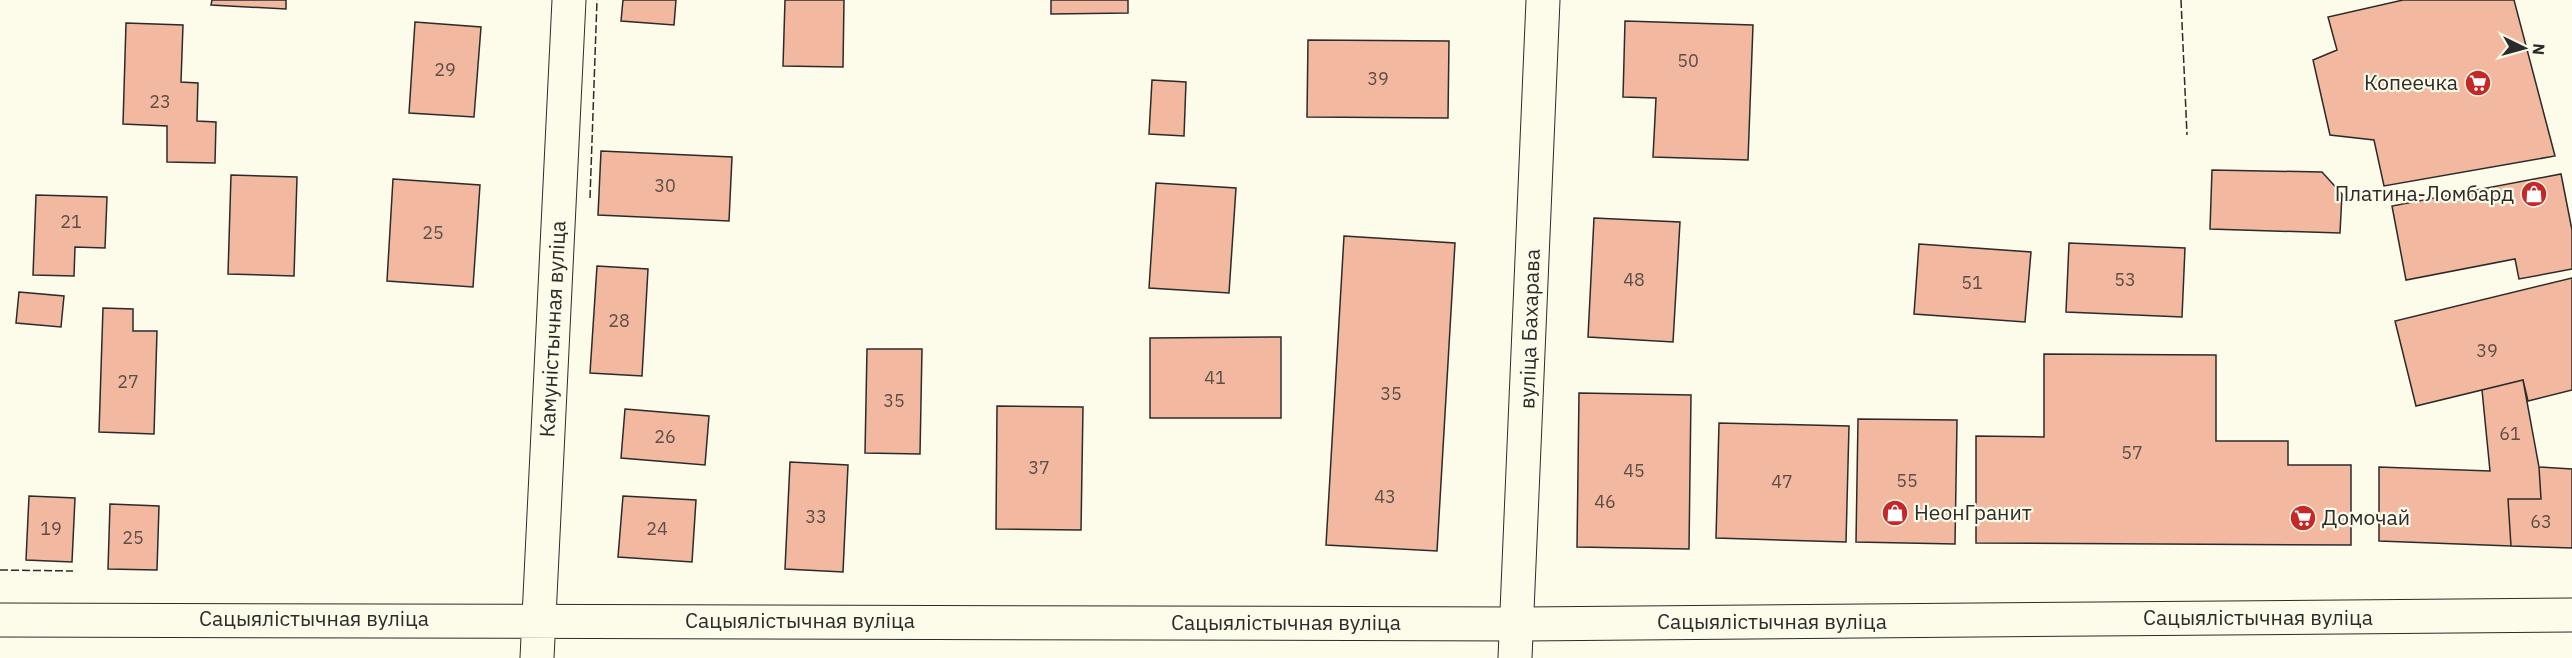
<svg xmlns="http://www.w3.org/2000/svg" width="2572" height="658" viewBox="0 0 2572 658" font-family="'IBM Plex Sans',sans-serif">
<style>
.building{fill:#f2b8a0;stroke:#2b2b2b;stroke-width:1.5}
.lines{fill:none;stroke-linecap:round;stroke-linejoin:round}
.minor-casing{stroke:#2b2b2b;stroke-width:35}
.primary-casing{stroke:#2b2b2b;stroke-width:35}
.minor{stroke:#fdfbea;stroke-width:33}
.primary{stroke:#fdfbea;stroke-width:33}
.fence{stroke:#2b2b2b;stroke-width:1.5;stroke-dasharray:8 3;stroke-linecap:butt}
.labels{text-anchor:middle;stroke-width:4.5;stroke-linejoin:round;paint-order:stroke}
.number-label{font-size:18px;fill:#5d4e48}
.poi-label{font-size:21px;fill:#2b2b2b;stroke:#fdfbea;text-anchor:end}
.street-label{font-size:21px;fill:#2b2b2b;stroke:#fdfbea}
</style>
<rect width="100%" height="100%" fill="#fdfbea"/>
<path class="building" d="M 212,0 L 286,0 L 286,9 L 211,5 Z
M 623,0 L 676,0 L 674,25 L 621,21 Z
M 785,0 L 844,0 L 843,67 L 783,66 Z
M 1051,0 L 1128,0 L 1128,13 L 1051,14 Z
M 2403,0 L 2514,0 L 2555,156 L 2384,186 L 2374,140 L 2330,135 L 2313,60 L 2337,50 L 2328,17 Z
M 1625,21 L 1753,25 L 1748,160 L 1653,157 L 1656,98 L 1623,97 Z
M 415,22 L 481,27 L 474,117 L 409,113 Z
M 126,23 L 183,25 L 181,82 L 198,83 L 197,121 L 216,122 L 215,163 L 167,162 L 167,126 L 123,124 Z
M 1308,40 L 1449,41 L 1448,118 L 1307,117 Z
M 1152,80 L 1186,82 L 1184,136 L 1149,134 Z
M 601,151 L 732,157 L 729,221 L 598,215 Z
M 2212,170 L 2322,172 L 2342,194 L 2340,233 L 2210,229 Z
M 2561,174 L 2572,230 L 2572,269 L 2519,279 L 2515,259 L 2406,280 L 2392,206 Z
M 231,175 L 297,177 L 294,276 L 228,274 Z
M 393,179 L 480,185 L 473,287 L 387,281 Z
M 1156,183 L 1236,188 L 1229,293 L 1149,288 Z
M 36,195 L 107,197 L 105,248 L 75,247 L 74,276 L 33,275 Z
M 1594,218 L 1680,222 L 1673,342 L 1588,337 Z
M 1344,236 L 1455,243 L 1437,551 L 1326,545 Z
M 2069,243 L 2185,248 L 2182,317 L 2066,312 Z
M 1919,244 L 2031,252 L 2025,322 L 1914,314 Z
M 597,266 L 648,269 L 642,376 L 590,373 Z
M 2572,278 L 2572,390 L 2528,401 L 2523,380 L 2416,406 L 2395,321 Z
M 19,292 L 64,296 L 61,327 L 16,323 Z
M 103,308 L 133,309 L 133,331 L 157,331 L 154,434 L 99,432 Z
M 1281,337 L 1281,418 L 1150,418 L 1150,338 Z
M 867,349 L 922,349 L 920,454 L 865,453 Z
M 2044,354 L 2216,355 L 2216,441 L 2288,441 L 2288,465 L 2351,465 L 2351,545 L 1976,543 L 1976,436 L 2044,437 Z
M 2523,380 L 2539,467 L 2541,499 L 2508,499 L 2511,546 L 2379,541 L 2379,467 L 2490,471 L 2482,390 Z
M 1579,393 L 1691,395 L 1689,549 L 1577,547 Z
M 997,406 L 1083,407 L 1081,530 L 996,529 Z
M 625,409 L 709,416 L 705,465 L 621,458 Z
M 1858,419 L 1957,420 L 1955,544 L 1856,542 Z
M 1719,423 L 1849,426 L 1846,542 L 1716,538 Z
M 790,462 L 848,465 L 843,572 L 785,569 Z
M 2539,467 L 2572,469 L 2572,548 L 2511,546 L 2508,499 L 2541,499 Z
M 29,496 L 75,498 L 72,562 L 26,560 Z
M 623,496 L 696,500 L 692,562 L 618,557 Z
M 110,504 L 159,506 L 157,570 L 108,569 Z"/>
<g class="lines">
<defs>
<path id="minor" d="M 0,620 L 1518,624 L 2572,615
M 537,658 L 569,0"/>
<path id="primary" d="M 1515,658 L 1543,0"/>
</defs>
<use href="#minor" class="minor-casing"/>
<use href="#primary" class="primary-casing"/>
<use href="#minor" class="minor"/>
<use href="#primary" class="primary"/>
<path class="fence" d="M 2181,0 L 2187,135
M 590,198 L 597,0
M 0,570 L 73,571"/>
</g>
<defs>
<symbol id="supermarket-disc" viewBox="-11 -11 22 22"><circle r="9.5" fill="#c62828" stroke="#fdfbea"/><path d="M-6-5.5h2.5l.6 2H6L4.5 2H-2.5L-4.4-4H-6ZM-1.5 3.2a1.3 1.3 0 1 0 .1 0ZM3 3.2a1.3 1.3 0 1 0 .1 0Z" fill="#fff"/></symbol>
<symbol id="shop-disc" viewBox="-11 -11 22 22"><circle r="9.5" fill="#c62828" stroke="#fdfbea"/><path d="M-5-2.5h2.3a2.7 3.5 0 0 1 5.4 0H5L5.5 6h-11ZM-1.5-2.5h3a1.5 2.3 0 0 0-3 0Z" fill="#fff"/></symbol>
</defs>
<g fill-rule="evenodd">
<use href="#supermarket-disc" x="2463" y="68" width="30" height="30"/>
<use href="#shop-disc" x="2519" y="179" width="30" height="30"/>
<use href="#shop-disc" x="1880" y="498" width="30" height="30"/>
<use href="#supermarket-disc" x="2288" y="503" width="30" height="30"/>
</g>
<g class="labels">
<g class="number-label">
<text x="1688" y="67">50</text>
<text x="445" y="76">29</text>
<text x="1378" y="85">39</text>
<text x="160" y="108">23</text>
<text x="665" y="192">30</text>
<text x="71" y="228">21</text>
<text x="433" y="239">25</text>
<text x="1634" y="286">48</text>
<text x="2125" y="286">53</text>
<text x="1972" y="289">51</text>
<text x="619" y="327">28</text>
<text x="2487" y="357">39</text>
<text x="1215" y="384">41</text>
<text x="128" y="388">27</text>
<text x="1391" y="400">35</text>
<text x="894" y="407">35</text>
<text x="2510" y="440">61</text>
<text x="665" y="443">26</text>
<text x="2132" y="459">57</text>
<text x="1039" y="474">37</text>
<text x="1634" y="477">45</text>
<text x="1907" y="487">55</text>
<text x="1782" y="488">47</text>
<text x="1385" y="503">43</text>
<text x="1605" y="508">46</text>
<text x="816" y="523">33</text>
<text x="2541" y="528">63</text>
<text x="51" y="535">19</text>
<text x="657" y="535">24</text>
<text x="133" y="544">25</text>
</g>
<g class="poi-label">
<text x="2458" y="90">Копеечка</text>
<text x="2514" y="201">Платина-Ломбард</text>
<text x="1914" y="520" text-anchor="start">НеонГранит</text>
<text x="2322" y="525" text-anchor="start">Домочай</text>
</g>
<g class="street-label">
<text transform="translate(553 329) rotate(-87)" y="7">Камуністычная вуліца</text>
<text transform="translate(1530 329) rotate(-88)" y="7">вуліца Бахарава</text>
<text x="2258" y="625">Сацыялістычная вуліца</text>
<text x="314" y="626">Сацыялістычная вуліца</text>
<text x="800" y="628">Сацыялістычная вуліца</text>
<text x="1772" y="629">Сацыялістычная вуліца</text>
<text x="1286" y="630">Сацыялістычная вуліца</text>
</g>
</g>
<g transform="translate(2524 48) rotate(95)" stroke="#fdfbea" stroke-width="4.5" paint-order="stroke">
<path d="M0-4.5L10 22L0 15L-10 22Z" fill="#2b2b2b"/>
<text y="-9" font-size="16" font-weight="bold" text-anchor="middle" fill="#2b2b2b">N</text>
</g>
</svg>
